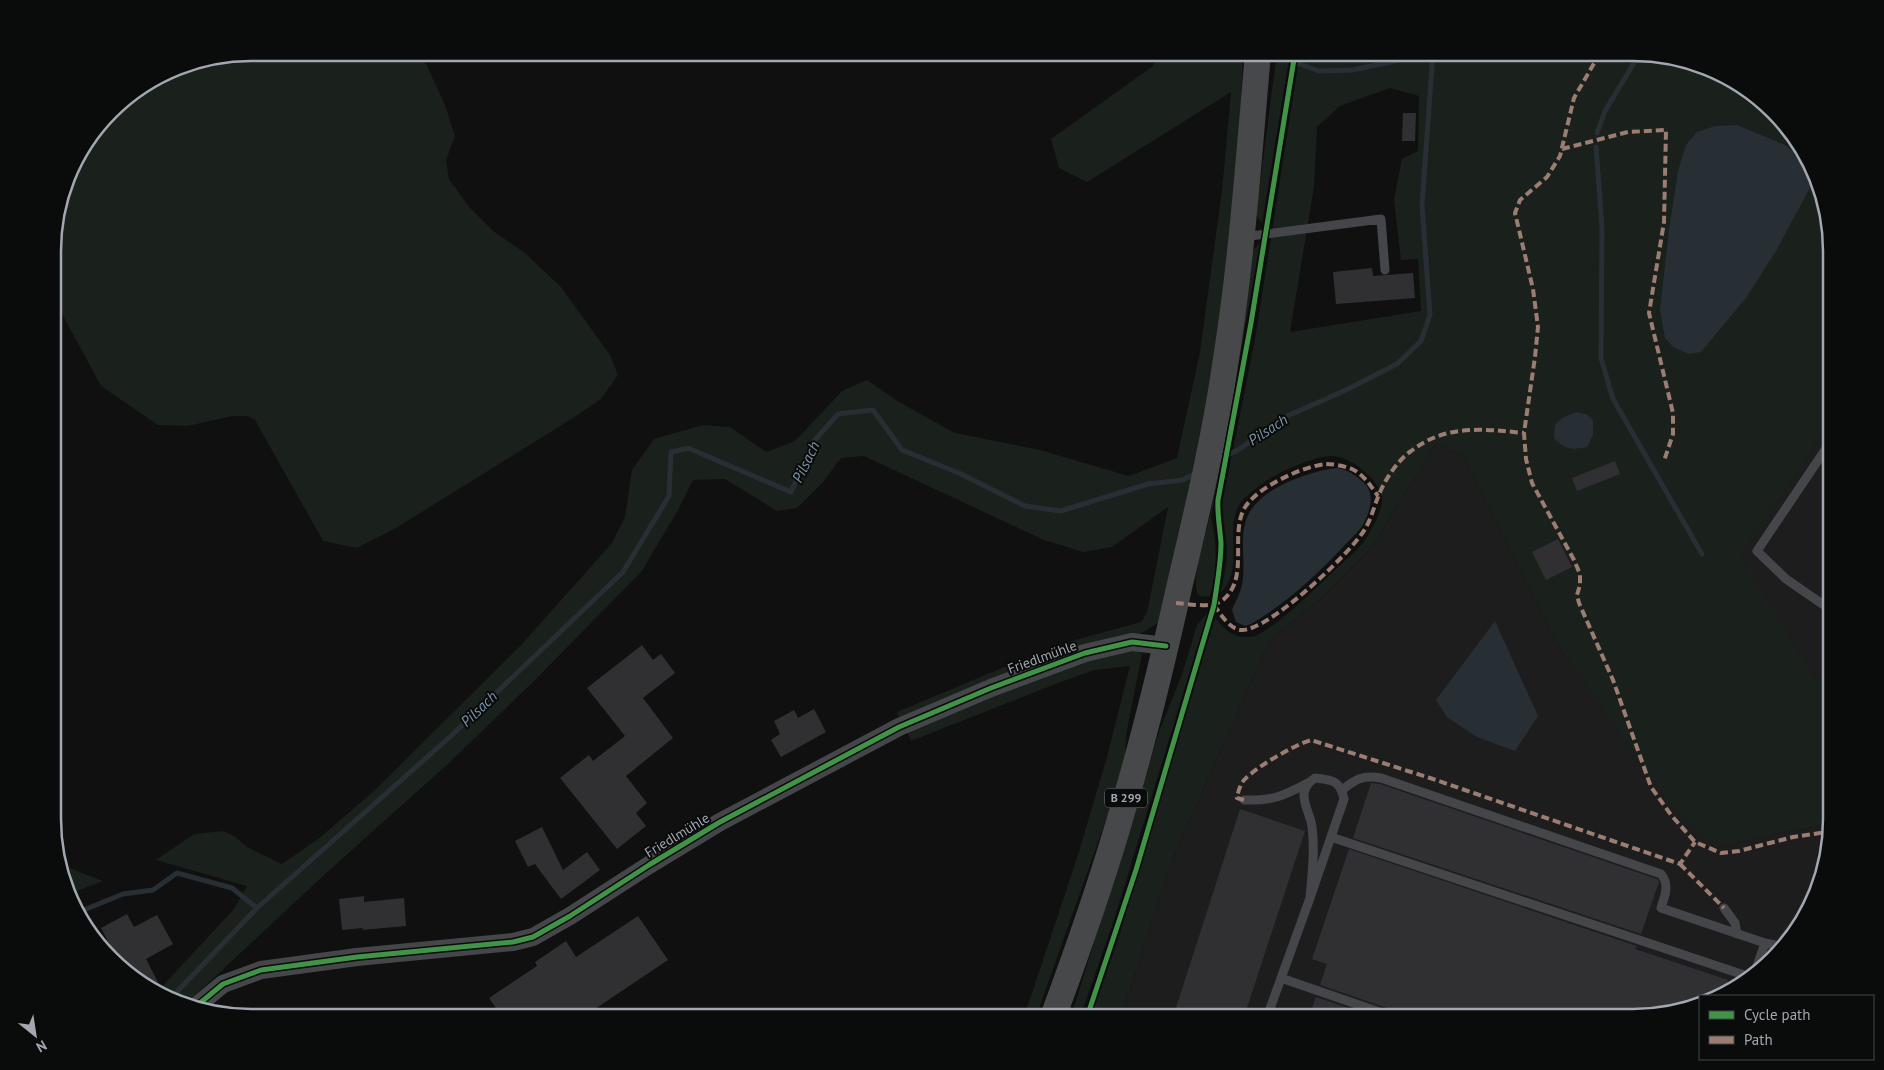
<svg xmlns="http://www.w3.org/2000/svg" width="1884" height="1070" viewBox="0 0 1884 1070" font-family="'PT Sans',sans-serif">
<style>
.built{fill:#1d1d1e}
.green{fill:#1a201b;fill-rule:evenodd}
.water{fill:#282f34}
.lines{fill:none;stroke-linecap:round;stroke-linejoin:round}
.stream{stroke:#282f34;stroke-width:5}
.building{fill:#303032}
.service{stroke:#444649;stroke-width:9}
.minor{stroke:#444649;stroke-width:18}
.primary{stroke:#47484a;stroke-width:26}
.quiet{stroke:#9b7d72;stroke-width:4;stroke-dasharray:8 4;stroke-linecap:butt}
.cycleway-casing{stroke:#0a0b0b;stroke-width:8}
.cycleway{stroke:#419447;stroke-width:5}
.labels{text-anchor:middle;stroke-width:4;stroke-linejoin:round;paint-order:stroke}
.shield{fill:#0a0b0b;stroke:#74787e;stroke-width:1}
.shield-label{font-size:12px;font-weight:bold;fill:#a2a7b0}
.street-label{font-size:14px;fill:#a2a7b0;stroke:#0a0b0b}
.water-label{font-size:15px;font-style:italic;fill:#7c94a8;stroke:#0a0b0b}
.rim{fill:none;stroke:#a2a7b0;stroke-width:2.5}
</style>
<rect width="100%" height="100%" fill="#101010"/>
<path class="built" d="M 1831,422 L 1831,687 L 1813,674 L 1739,555 Z
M 1436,443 L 1463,456 L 1556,642 L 1680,815 L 1738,843 L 1774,834 L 1831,824 L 1831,832 L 1805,918 L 1743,984 L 1719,996 L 1700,996 L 1700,1005 L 1697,1007 L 1646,1017 L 1121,1017 L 1173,858 L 1269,641 L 1328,592 L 1371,548 Z"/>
<path class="green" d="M 251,53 L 421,53 L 445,105 L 455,136 L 446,160 L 449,179 L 470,208 L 493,231 L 525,253 L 561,287 L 610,355 L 618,375 L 601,399 L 573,418 L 396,528 L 357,548 L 323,541 L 255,420 L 248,416 L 232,416 L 188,426 L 158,425 L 101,386 L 54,299 L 54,225 L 73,163 L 120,102 L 175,67 Z
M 1156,53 L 1243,53 L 1239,153 L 1218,329 L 1206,406 L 1182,523 L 1158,623 L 1142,633 L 900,719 L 897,712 L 1014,663 L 1075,640 L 1141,622 L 1147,613 L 1168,507 L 1112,547 L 1083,552 L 1044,540 L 864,456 L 841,458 L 823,482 L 797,508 L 777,511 L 725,479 L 693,480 L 678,510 L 642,571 L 533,682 L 449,763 L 324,875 L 185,1005 L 156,993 L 234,909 L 247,886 L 156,860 L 194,834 L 223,831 L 234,836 L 247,847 L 282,864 L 318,839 L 374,791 L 521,645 L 612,543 L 625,517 L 632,470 L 654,439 L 703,425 L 730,427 L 766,452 L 795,441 L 842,391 L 867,380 L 899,402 L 955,433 L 1040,450 L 1129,476 L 1177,458 L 1200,352 L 1222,191 L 1231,92 L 1087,182 L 1059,168 L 1051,139 L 1153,66 Z
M 1277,53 L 1290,53 L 1262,223 L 1257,216 L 1257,206 Z
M 1300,53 L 1634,53 L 1685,59 L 1732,79 L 1798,141 L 1821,187 L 1831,237 L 1831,422 L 1740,555 L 1813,674 L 1831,687 L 1831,824 L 1774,834 L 1738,843 L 1714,843 L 1699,835 L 1680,815 L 1657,785 L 1556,642 L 1463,456 L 1436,443 L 1371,548 L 1328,592 L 1269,641 L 1173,858 L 1121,1017 L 1091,1017 L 1117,943 L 1215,618 C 1223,627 1232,638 1246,637 C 1249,637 1254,637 1257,635 C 1281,623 1315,589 1335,570 C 1345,560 1357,551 1365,540 C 1372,529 1380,515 1382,502 C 1383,491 1374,480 1366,473 C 1357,465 1346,457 1333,456 C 1319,455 1288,468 1276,475 C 1266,480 1256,488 1248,495 C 1217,519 1249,568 1220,593 C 1224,578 1227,565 1227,550 C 1226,533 1222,517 1223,499 L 1255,340 ZM 1390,88 L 1419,96 L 1418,151 L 1402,159 L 1394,200 L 1401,260 L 1418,259 L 1421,311 L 1290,332 L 1314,187 L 1317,127 L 1340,106 Z
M 1260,243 L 1211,517 C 1217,544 1218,569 1210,596 L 1201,597 L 1197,593 C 1192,573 1207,532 1211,511 C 1227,424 1240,337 1253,250 Z
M 1208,612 L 1114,920 L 1080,1017 L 1071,1017 L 1160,729 L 1182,674 L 1197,625 Z
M 1129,650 L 1136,651 L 1142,654 L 1126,735 L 1125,762 L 1107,817 L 1036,1017 L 1024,1017 L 1077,858 L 1107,757 L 1130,666 L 1094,670 L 1053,685 L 911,741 L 907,732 L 1026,682 L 1084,660 Z
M 62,865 L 103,881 L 72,893 Z"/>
<path class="water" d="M 1737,125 L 1785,145 L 1801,159 L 1810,172 L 1811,186 L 1776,251 L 1746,298 L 1701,352 L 1689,354 L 1673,347 L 1665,338 L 1660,310 L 1669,230 L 1678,171 L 1686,145 L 1697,132 L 1715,126 Z
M 1576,412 L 1586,414 L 1593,420 L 1593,435 L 1587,447 C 1570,450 1566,450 1554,438 L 1555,425 L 1562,418 Z
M 1336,468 C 1347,469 1355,475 1363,482 C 1375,492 1371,508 1365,521 C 1360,531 1350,539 1343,547 C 1316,576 1285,604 1251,624 L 1245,626 L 1236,622 L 1232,610 C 1235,602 1240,594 1242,585 C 1246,565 1240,543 1245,524 C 1252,490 1307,472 1336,468 Z
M 1495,621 L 1538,716 L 1515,751 L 1477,737 L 1447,717 L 1436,700 Z"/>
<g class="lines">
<path class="stream" d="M 1269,53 L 1319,71 L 1353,70 L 1432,53
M 1597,133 L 1605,111 L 1640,53
M 1596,147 L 1602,228 L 1601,358 L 1613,399 L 1702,554
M 1217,461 L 1241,448 L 1285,417 L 1344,391 L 1397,364 L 1421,341 L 1430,315 L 1422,205 L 1433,53
M 79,912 L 123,894 L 153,890 L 177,873 L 232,888 L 257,908
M 170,999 L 257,908 L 452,735 L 623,572 L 669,496 L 671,452 L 688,448 L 791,492 L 814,441 L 838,414 L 873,410 L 902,450 L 959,473 L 1025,506 L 1061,511 L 1148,484 L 1183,480 L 1196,473"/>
</g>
<path class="building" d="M 1403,113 L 1416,113 L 1415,141 L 1402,141 Z
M 1372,268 L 1373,276 L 1413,273 L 1415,298 L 1336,304 L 1333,272 Z
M 1615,461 L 1620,474 L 1577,491 L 1572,478 Z
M 1558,539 L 1572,567 L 1546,580 L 1532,552 Z
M 642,645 L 653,660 L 661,654 L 675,673 L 643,698 L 673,738 L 626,776 L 647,803 L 636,813 L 646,826 L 617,849 L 560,778 L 589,755 L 593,761 L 625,736 L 587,688 Z
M 814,709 L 826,732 L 781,757 L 771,740 L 780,734 L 774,721 L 794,710 L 798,718 Z
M 1371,783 L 1380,784 L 1657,879 L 1659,882 L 1641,934 L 1353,838 Z
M 1240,809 L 1305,831 L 1244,1017 L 1173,1017 Z
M 542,827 L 563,870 L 587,852 L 600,870 L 561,899 L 535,864 L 528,867 L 515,841 Z
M 1349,849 L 1637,946 L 1635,949 L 1728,980 L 1723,994 L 1719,996 L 1700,996 L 1700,1005 L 1697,1007 L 1646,1017 L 1400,1017 L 1396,1011 L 1320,985 L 1327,964 L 1312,959 Z
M 364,896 L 364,902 L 404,898 L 406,926 L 362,930 L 363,928 L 342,930 L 339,899 Z
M 127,914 L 134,927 L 157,915 L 173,944 L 146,959 L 159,984 L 149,988 L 118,960 L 101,928 Z
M 638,916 L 668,960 L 583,1017 L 502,1017 L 489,998 L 537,966 L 535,962 L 566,941 L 576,957 Z
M 1316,997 L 1375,1017 L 1309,1017 Z"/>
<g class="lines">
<path class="service" d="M 1243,237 L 1381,219 L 1385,270
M 1831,441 L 1757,551 L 1786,579 L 1831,610
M 1342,790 C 1356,779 1362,775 1381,778 L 1661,874 C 1670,885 1665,895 1661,908 L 1765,943
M 1244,800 C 1273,801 1283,796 1308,783
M 1331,837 L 1750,977
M 1724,908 L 1735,923 L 1737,934
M 1755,972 L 1765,943 L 1779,946
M 1281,978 L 1394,1017
M 1267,1017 L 1310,898 L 1344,799 C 1340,780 1332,780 1315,778 C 1309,782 1305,786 1304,793 C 1303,805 1311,816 1312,827 C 1315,850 1312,875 1310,898"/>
<path class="minor" d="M 194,1008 L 223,984 L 261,970 L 357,957 L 513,942 L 533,937 L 570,916 L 649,865 L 720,822 L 899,727 L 991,688 L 1085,653 L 1132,642 L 1166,646"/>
<path class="primary" d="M 1053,1017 C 1076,955 1098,893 1117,829 C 1141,750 1161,669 1179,588 C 1197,512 1215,436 1226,359 C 1242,257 1249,155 1258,53"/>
<path class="quiet" d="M 1600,53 L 1574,98 L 1560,156 L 1547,177 L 1520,200 L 1515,213 L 1533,289 L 1538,327 L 1535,357 L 1524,433 L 1526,459 L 1532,483 L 1574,560 L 1580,574 L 1580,585 L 1577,595 L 1579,603 L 1613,680 L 1651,787 L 1671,815 L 1695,842 L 1721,853 L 1739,851 L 1793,837 L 1820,833 L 1831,833
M 1562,149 L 1628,132 L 1666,130 L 1664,222 L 1649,313 L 1673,413 L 1673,434 L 1664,461
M 1176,603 C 1190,604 1213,609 1224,599 C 1249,577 1230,536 1244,509 C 1255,488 1303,466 1326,464 C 1334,464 1344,466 1352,469 C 1364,475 1370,485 1378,496
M 1214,605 C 1220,613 1229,629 1241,630 C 1268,632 1352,552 1365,529 C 1371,519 1374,507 1378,497 C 1384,481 1397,461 1411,451 C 1446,424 1483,429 1524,433
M 1244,800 L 1237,798 C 1238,792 1240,785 1244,780 C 1256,767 1294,745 1311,740 L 1430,778 L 1680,864 L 1695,842
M 1680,864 L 1724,908"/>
<defs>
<path id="cycleway" d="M 194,1008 L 223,984 L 261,970 L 357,957 L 513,942 L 533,937 L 570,916 L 649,865 L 720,822 L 899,727 L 991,688 L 1085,653 L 1132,642 L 1166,646
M 1087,1017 L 1136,870 L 1214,605 C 1217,584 1221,564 1221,543 C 1220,528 1217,514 1218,500 L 1251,323 L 1295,53"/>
</defs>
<use href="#cycleway" class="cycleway-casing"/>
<use href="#cycleway" class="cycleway"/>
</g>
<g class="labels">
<rect class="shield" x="1105" y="788.5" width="42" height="19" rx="4"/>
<g class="shield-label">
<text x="1126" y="802">B 299</text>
</g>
<g class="street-label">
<text transform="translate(1042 657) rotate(-20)" y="5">Friedlmühle</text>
<text transform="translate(677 835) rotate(-31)" y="5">Friedlmühle</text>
</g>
<g class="water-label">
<text transform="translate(1268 430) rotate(-33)" y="5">Pilsach</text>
<text transform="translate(806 462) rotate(-64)" y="5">Pilsach</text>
<text transform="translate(479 709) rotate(-44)" y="5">Pilsach</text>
</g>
</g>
<path d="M0 0H1884V1070H0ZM251 61H1633A190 190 0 0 1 1823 251V819A190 190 0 0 1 1633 1009H251A190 190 0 0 1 61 819V251A190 190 0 0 1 251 61Z" fill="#0a0b0b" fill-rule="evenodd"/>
<path class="rim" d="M251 61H1633A190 190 0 0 1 1823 251V819A190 190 0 0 1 1633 1009H251A190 190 0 0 1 61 819V251A190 190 0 0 1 251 61Z"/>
<rect x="1699" y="995" width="175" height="65" fill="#0a0b0b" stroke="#47494d"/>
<rect x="1709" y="1011" width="25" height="8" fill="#419447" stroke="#47494d"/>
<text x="1744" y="1020" font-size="15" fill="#a2a7b0">Cycle path</text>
<rect x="1709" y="1036" width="25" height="8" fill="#9b7d72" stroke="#47494d"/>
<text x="1744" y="1045" font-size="15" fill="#a2a7b0">Path</text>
<g transform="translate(35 1035) rotate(150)" stroke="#0a0b0b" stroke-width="4" paint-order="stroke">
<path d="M0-4L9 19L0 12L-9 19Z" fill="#a2a7b0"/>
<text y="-8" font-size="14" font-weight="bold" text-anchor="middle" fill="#a2a7b0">N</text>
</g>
</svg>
